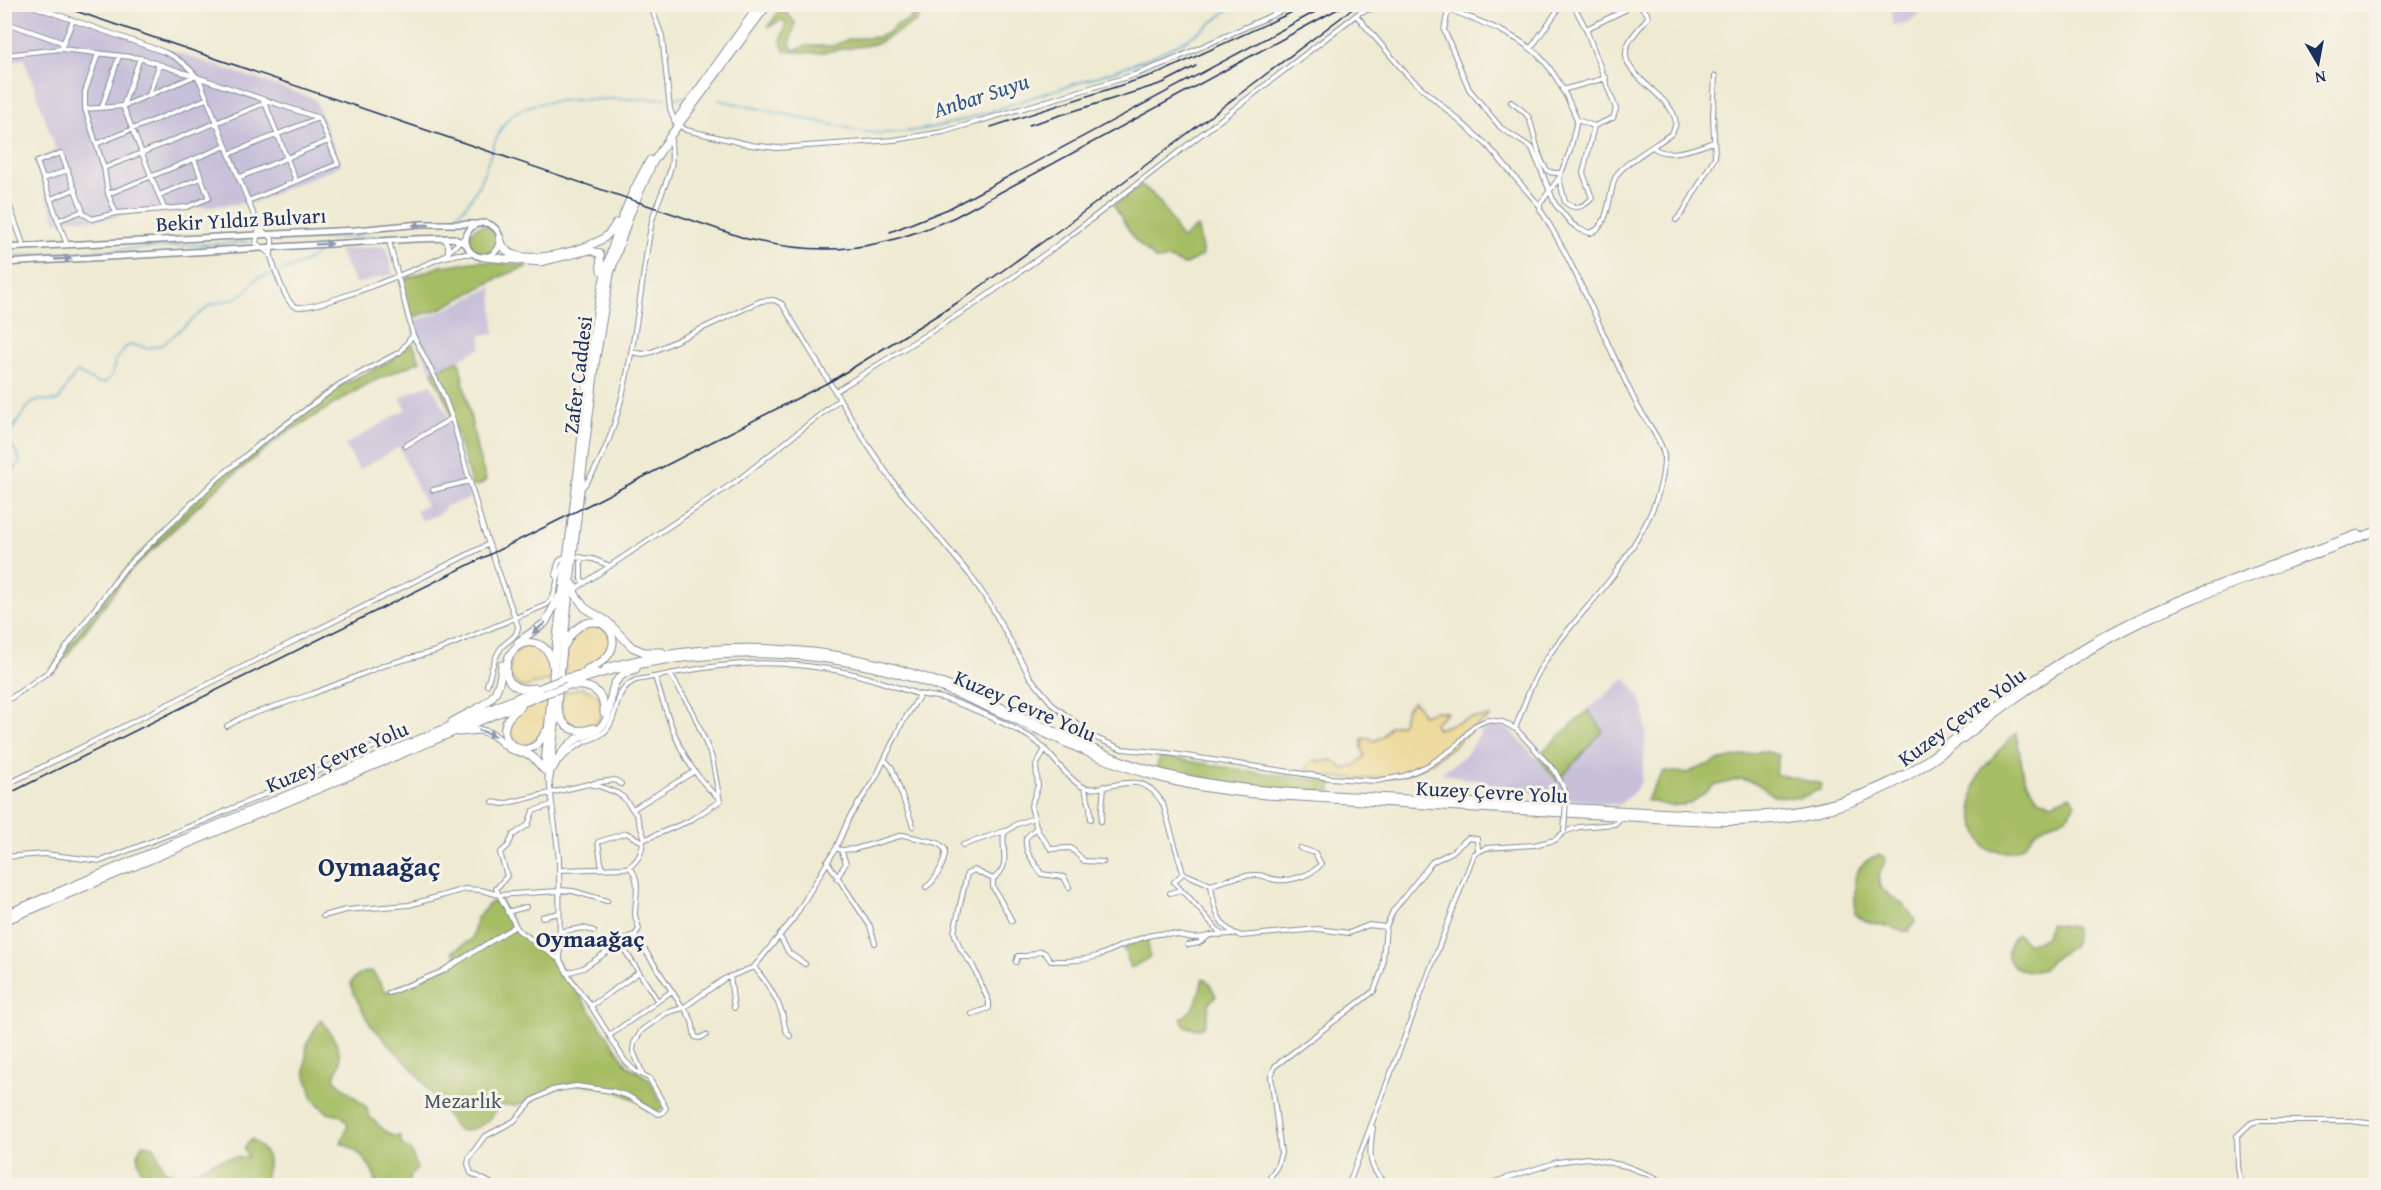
<svg xmlns="http://www.w3.org/2000/svg" width="2381" height="1190" viewBox="0 0 2381 1190" font-family="'Gentium Book Plus',serif">
<style>
.industrial{fill:#c7c0d9}
.green{fill:#a5bd63;stroke:#607660;stroke-width:1.5}
.sand{fill:#eeda9e;stroke:#84847e;stroke-width:1.5}
.lines{fill:none;stroke-linecap:round;stroke-linejoin:round}
.stream{stroke:#52a7ce;stroke-width:1.5}
.minor-casing{stroke:#858c98;stroke-width:6}
.major-casing{stroke:#858c98;stroke-width:8}
.highway-casing{stroke:#858c98;stroke-width:9}
.minor{stroke:#fff;stroke-width:4}
.major{stroke:#fff;stroke-width:5}
.highway{stroke:#fff;stroke-width:7}
.rail{stroke:#1b2f5e;stroke-width:1.5}
.minor-bridge-casing{stroke:#858c98;stroke-width:6;stroke-linecap:butt}
.highway-bridge-casing{stroke:#858c98;stroke-width:9;stroke-linecap:butt}
.minor-bridge{stroke:#fff;stroke-width:4}
.highway-bridge{stroke:#fff;stroke-width:7}
.oneway{fill:#8d97ae}
.labels{text-anchor:middle;stroke-width:6;stroke-linejoin:round;paint-order:stroke}
.street-label{font-size:21px;fill:#1b2f5e;stroke:#f7f3e8}
.park-label{font-size:21px;fill:#445a60;stroke:#f7f3e8}
.water-label{font-size:22px;font-style:italic;fill:#2e5985;stroke:#f7f3e8}
.quarter-label{font-size:24px;font-weight:bold;fill:#1b2f5e;stroke:#f7f3e8}
.district-label{font-size:27px;font-weight:bold;fill:#1b2f5e;stroke:#f7f3e8}
</style>
<rect width="100%" height="100%" fill="#f7f3e8"/>
<filter id="ink" filterUnits="userSpaceOnUse"><feTurbulence type="fractalNoise" baseFrequency=".0167" numOctaves="2"/><feDisplacementMap in="SourceGraphic" scale="12" xChannelSelector="R" yChannelSelector="G"/><feConvolveMatrix kernelMatrix="1 2 1 2 8 2 1 2 1" color-interpolation-filters="sRGB"/></filter>
<filter id="wash" filterUnits="userSpaceOnUse"><feTurbulence type="fractalNoise" baseFrequency=".008" numOctaves="4" result="noise"/><feDisplacementMap in="SourceGraphic" scale="24" xChannelSelector="R" yChannelSelector="G"/><feGaussianBlur stdDeviation="1.35" result="paint"/><feColorMatrix in="noise" values="0 0 0 0 0 0 0 0 0 0 0 0 0 0 0 0 0 1.4 0 .05"/><feComposite in="paint" operator="in"/></filter>
<g filter="url(#wash)">
<rect width="100%" height="100%" fill="#efead2"/>
<path class="industrial" d="M 4,5 L 37,5 L 315,99 L 341,165 L 254,202 L 129,214 L 99,220 L 68,219 L 56,223 L 34,161 L 56,150 L 24,58 L 5,66 Z
M 1892,5 L 1892,4 L 1928,5 L 1907,24 L 1892,25 Z
M 386,246 L 393,274 L 356,284 L 338,250 Z
M 492,287 L 494,334 L 481,335 L 481,348 L 432,372 L 413,334 L 412,322 L 440,312 Z
M 431,384 L 447,414 L 470,499 L 445,506 L 445,509 L 437,515 L 421,521 L 416,510 L 426,506 L 399,447 L 359,470 L 345,445 L 406,409 L 400,398 L 417,389 Z
M 1625,678 L 1637,692 L 1643,705 L 1646,731 L 1642,781 L 1633,793 L 1619,805 L 1555,797 L 1441,773 L 1466,755 L 1482,731 L 1488,727 L 1498,726 L 1509,729 L 1558,781 L 1603,731 L 1588,710 Z"/>
<path class="green" d="M 921,4 L 926,5 L 916,22 L 876,44 L 817,53 L 784,51 L 781,41 L 786,22 L 782,20 L 768,27 L 779,11 L 788,14 L 795,23 L 790,44 L 792,48 L 796,50 L 805,46 L 833,46 L 849,39 L 879,37 L 889,32 L 896,25 L 909,20 Z
M 1141,185 C 1161,198 1170,217 1181,239 L 1197,227 L 1198,229 L 1203,255 L 1184,265 L 1170,259 L 1156,260 L 1134,239 L 1114,205 Z
M469 240a14 14 0 1 1 28 0a14 14 0 1 1-28 0Z
M 480,261 L 529,266 L 502,276 L 440,309 L 410,318 L 400,281 L 441,266 Z
M 413,344 L 420,361 L 369,383 L 283,435 L 216,489 L 129,572 L 53,674 L 51,669 L 133,561 L 215,482 L 332,390 L 392,360 L 409,345 Z
M 459,360 L 478,454 L 486,480 L 480,485 L 472,486 L 449,408 L 432,372 Z
M 1588,710 L 1603,731 L 1558,781 L 1538,758 L 1543,751 Z
M 2016,733 L 2024,777 L 2038,799 L 2052,803 L 2070,795 L 2076,803 C 2067,825 2055,818 2039,829 C 2032,833 2029,842 2023,846 C 2013,854 1997,852 1986,849 C 1972,828 1966,795 1981,772 C 1990,758 2004,746 2016,733 Z
M 1762,751 L 1779,755 L 1775,774 L 1822,784 L 1821,789 L 1800,798 L 1775,796 L 1754,782 L 1740,779 L 1714,786 L 1690,804 L 1670,806 L 1646,800 L 1664,771 L 1686,773 L 1717,761 Z
M 1160,756 L 1253,772 L 1332,781 L 1331,792 L 1228,785 L 1156,769 Z
M 1878,855 L 1883,856 L 1885,860 C 1884,867 1879,872 1879,879 C 1877,896 1907,897 1915,922 L 1909,931 C 1900,933 1894,927 1886,926 C 1873,923 1865,923 1855,914 C 1857,888 1846,867 1878,855 Z
M 499,898 L 514,929 L 556,961 L 628,1066 L 649,1079 L 663,1106 L 661,1110 L 657,1112 C 630,1095 594,1078 562,1086 C 548,1089 538,1098 524,1103 C 516,1107 506,1104 497,1106 C 494,1122 473,1131 458,1131 L 418,1075 L 370,1024 L 352,990 L 351,983 C 356,975 362,972 372,971 L 386,992 L 429,974 L 456,958 L 453,951 L 472,939 L 476,919 L 489,904 Z
M 2049,924 L 2074,927 C 2079,946 2070,948 2057,956 C 2051,959 2049,966 2043,969 C 2015,979 1995,956 2017,934 L 2027,943 L 2037,942 L 2046,937 Z
M 1147,937 L 1150,957 L 1131,968 L 1123,948 Z
M 1203,978 L 1210,984 L 1216,996 L 1210,1002 L 1205,1025 C 1198,1031 1191,1029 1184,1025 L 1181,1018 C 1199,1008 1198,995 1203,978 Z
M 321,1019 C 329,1031 342,1047 340,1063 C 339,1070 333,1072 335,1080 L 366,1107 L 370,1117 L 386,1132 L 393,1136 L 401,1136 L 401,1144 L 411,1151 L 417,1169 L 411,1175 L 408,1185 L 374,1185 L 376,1182 C 371,1164 359,1150 341,1143 L 348,1125 L 347,1122 L 342,1116 L 328,1113 L 313,1099 L 305,1072 L 307,1043 Z
M 252,1139 C 273,1157 270,1160 263,1185 L 144,1185 C 145,1171 130,1158 143,1144 L 154,1146 L 164,1170 C 187,1183 198,1166 219,1160 C 228,1157 238,1157 248,1157 L 244,1148 Z"/>
<path class="sand" d="M 595,623 L 608,631 L 611,643 L 600,663 L 564,676 C 566,648 565,632 595,623 Z
M 524,645 L 541,647 L 551,662 L 551,680 L 521,688 L 509,676 L 511,656 Z
M 582,688 L 599,695 L 602,715 L 596,724 L 580,730 L 565,721 L 561,710 L 562,693 Z
M 549,698 C 546,724 549,732 526,748 L 513,744 L 506,730 L 517,711 Z
M 1413,701 L 1419,707 L 1422,715 L 1436,711 L 1447,712 L 1434,723 L 1437,729 L 1470,718 L 1491,717 C 1474,724 1463,740 1448,750 C 1440,755 1433,762 1425,766 C 1388,786 1346,778 1307,774 L 1307,766 L 1314,760 L 1320,762 L 1332,760 L 1344,769 L 1356,765 L 1365,756 L 1362,748 L 1362,739 L 1370,738 L 1374,741 L 1382,737 L 1390,726 L 1401,724 L 1407,708 Z"/>
<g class="lines">
<path class="stream" d="M 671,98 L 685,97
M 719,100 L 866,132 C 925,138 984,113 1039,95 C 1087,80 1139,65 1184,41 C 1203,31 1219,17 1236,4
M 453,218 C 477,200 483,174 493,147 C 498,134 504,120 516,112 C 541,94 631,101 666,98
M 280,241 L 396,235 L 426,231
M 4,256 L 249,242
M 280,272 L 305,262 L 322,250
M 4,427 L 15,425
M 4,481 L 20,462 C 20,453 11,449 10,441 C 9,432 27,404 36,401 C 44,398 51,404 59,400 L 70,381 L 77,372 L 97,383 L 105,383 L 112,375 L 115,361 L 126,347 L 132,345 L 148,348 L 162,345 L 210,305 L 236,298 L 245,292 L 257,278 L 275,274"/>
</g>
</g>
<g filter="url(#ink)">
<g class="lines">
<defs>
<path id="minor" d="M 27,4 L 164,52 C 179,58 190,67 200,81 L 259,228 L 256,243 L 271,255
M 650,4 L 662,36 L 670,109 L 675,122 L 686,130 L 751,145 L 777,148 L 894,140 L 943,132 L 1134,75 L 1168,62 L 1297,4
M 1435,4 C 1467,17 1514,31 1539,56 C 1556,72 1568,98 1577,120 L 1594,126 L 1613,118 L 1616,109 L 1586,29 L 1573,4
M 1458,4 L 1447,15 L 1444,30 L 1469,89 L 1501,128 L 1532,148 L 1555,204 L 1571,223 L 1579,229 L 1590,233 C 1611,227 1608,192 1616,176 C 1621,165 1659,143 1671,134 C 1693,107 1628,82 1626,56 C 1624,41 1641,28 1648,17 L 1647,13 L 1638,4
M 1356,15 L 1408,76 L 1487,145 L 1539,205
M 4,22 L 64,43
M 1586,29 L 1625,10
M 1531,48 L 1562,4
M 61,49 L 73,20
M 98,54 L 85,92 L 85,109 L 104,168 L 108,194 L 116,213
M 4,55 L 61,49 L 140,58 L 319,118 L 338,164 L 248,201
M 140,58 L 123,106 L 164,208
M 1562,90 L 1606,78
M 149,95 L 159,65
M 1511,102 C 1517,107 1525,111 1529,118 C 1534,129 1539,168 1550,172 C 1552,173 1559,173 1560,173
M 265,103 L 296,181
M 102,107 L 119,56
M 85,109 L 123,106 L 195,76
M 1577,120 L 1570,151 L 1559,178 L 1565,202 C 1574,211 1584,207 1592,198 L 1583,173 L 1594,126
M 96,144 L 206,99
M 1653,147 C 1666,160 1698,148 1713,142
M 229,154 L 318,118
M 104,168 L 265,103 L 266,100
M 238,178 L 328,141
M 43,179 L 68,170
M 4,190 L 24,247
M 108,194 L 226,146
M 159,195 L 201,178
M 51,199 L 75,189
M 59,220 L 83,211
M 1676,220 L 1683,212 L 1715,157 L 1713,116 L 1715,76
M 259,228 L 272,238 C 273,245 270,251 271,257 C 274,267 285,301 294,306 C 308,315 420,267 441,258 L 458,254 L 474,254
M 444,238 L 448,245 L 448,253
M 389,241 L 413,335 L 442,391 L 452,418 L 483,528 L 518,626 C 518,638 507,640 501,648 C 493,659 491,673 487,685
M 67,245 L 37,162 L 61,153 L 84,214 L 92,219 L 116,213 L 187,207 L 209,198 L 194,159
M 444,256 L 467,235
M 631,352 L 643,354 L 652,352 L 761,301 L 774,300 L 782,304 L 867,444 L 893,482 L 970,575 L 990,604 L 1030,677 L 1054,706 L 1096,738 L 1122,749 L 1167,753 L 1330,778 L 1376,781 L 1404,776 L 1429,765 L 1454,748 L 1474,726 L 1487,720 L 1503,722 L 1517,730 L 1555,771 L 1565,790 L 1566,800
M 836,391 L 978,302 L 1059,244 L 1360,12 L 1389,4
M 405,446 L 452,418
M 582,488 C 629,434 638,298 651,226 C 654,205 667,187 671,166 C 673,157 671,148 671,139
M 433,490 L 470,481
M 574,557 L 593,559 L 610,566
M 581,557 L 581,579 L 585,583
M 556,576 C 556,568 557,558 567,557
M 574,590 L 738,480 L 840,399
M 655,677 C 669,721 682,768 719,798
M 4,703 L 48,672 L 125,568 L 217,479 L 261,443 L 340,384 L 400,352 L 413,335
M 227,726 L 243,717 L 312,694 L 385,665 L 436,651 L 546,605 C 558,596 555,576 564,563
M 1515,729 C 1524,705 1532,680 1547,658 C 1567,628 1594,602 1615,573 C 1639,538 1664,500 1664,457 C 1664,444 1644,418 1637,405 C 1604,340 1579,271 1540,209 L 1540,204 L 1559,178
M 1045,749 L 1036,766 L 1038,786 L 1031,806 L 1037,830 L 1051,849 L 1071,848 L 1084,861 L 1103,862
M 560,760 C 566,755 572,749 579,745 C 588,739 601,738 608,728 C 620,711 613,690 636,680 C 667,675 699,667 731,665 C 769,661 811,665 849,673 C 873,678 895,687 918,694 C 927,696 936,696 945,699 C 972,707 1004,723 1028,736 C 1050,748 1060,773 1081,786 C 1103,798 1139,761 1163,804 L 1183,873
M 885,760 L 892,768 L 913,826
M 594,783 L 615,780 L 621,784
M 4,786 L 489,544
M 1084,787 L 1090,806 L 1091,819
M 493,802 L 503,804 L 589,784 L 599,786 L 617,793 L 624,798 L 636,814 L 645,839 L 641,841 L 626,833 L 598,842 L 602,868
M 551,805 L 533,811 L 528,825 L 513,835 L 508,846 L 500,853 L 507,876 L 496,889 L 518,930 L 560,960
M 633,809 L 695,771
M 1101,821 L 1104,786
M 1037,827 L 1026,838 C 1024,855 1035,860 1041,874 L 1064,877 L 1069,887
M 646,839 L 689,821 L 720,801 L 712,758 L 693,712 L 670,674
M 963,845 L 1005,831
M 836,848 L 841,850 L 855,849 L 903,835 L 938,843 L 945,849 C 946,861 936,881 926,887
M 4,857 L 45,854 L 101,861 L 201,822 L 387,741
M 827,861 L 870,926 L 875,943
M 629,867 C 642,878 635,899 635,914 C 635,920 638,923 639,929 L 635,935
M 559,870 L 626,868 C 638,863 642,853 643,841
M 1183,873 L 1211,885 C 1225,880 1243,874 1258,875 C 1263,875 1267,878 1272,879 C 1286,883 1312,876 1321,864 L 1315,853 L 1300,848
M 837,878 L 846,863 L 841,850
M 993,879 L 993,887 L 1012,921
M 1211,885 C 1214,907 1217,928 1241,936 L 1318,929 L 1349,933 L 1369,925 L 1386,927
M 559,890 L 573,891 L 607,901
M 1181,890 L 1174,882 L 1183,873
M 1170,893 L 1180,890 L 1186,894 L 1222,935
M 507,912 L 526,907
M 323,916 L 346,910 L 409,905 L 465,889 L 481,890 L 499,895 L 559,891
M 542,917 L 559,913
M 559,932 L 583,928 L 594,931
M 779,935 L 789,953 L 805,964
M 620,943 L 657,1000
M 1188,945 L 1199,943 L 1210,935 L 1234,934
M 1016,962 L 1018,956 L 1027,956 L 1041,951 L 1045,953 L 1051,961 C 1067,961 1082,961 1097,956 C 1117,949 1136,937 1158,934 C 1175,931 1190,942 1208,936
M 754,967 C 766,981 776,996 782,1013 C 785,1022 783,1029 790,1036
M 567,973 L 583,968 L 631,936 L 635,935 L 683,1008
M 730,976 L 734,1008
M 389,993 L 441,972 L 514,927
M 591,1006 L 639,972
M 684,1007 L 692,1021 L 695,1037 L 700,1038 L 706,1035
M 972,1014 L 989,1008 L 989,1002 L 973,966 L 960,948 L 954,932 L 967,874 L 974,870 L 993,879 C 1012,865 1001,853 1004,833 L 1017,824 L 1034,818
M 610,1035 L 672,991
M 642,1072 L 633,1051 L 634,1043 L 642,1030 L 666,1013 L 683,1008 L 724,979 L 754,967 L 794,918 L 836,848 L 849,818 L 876,777 L 901,725 L 920,695
M 1373,1128 C 1369,1153 1366,1172 1392,1186
M 496,1186 L 471,1173 L 468,1164 L 469,1158 L 484,1137 L 514,1121 L 533,1100 L 552,1090 L 576,1086 L 612,1091 L 628,1096 L 658,1114 L 662,1113 L 666,1108 L 649,1078 L 635,1071 L 625,1061 L 591,1006 L 570,978 L 560,960 L 559,859 L 549,779
M 1265,1186 L 1277,1166 L 1281,1153 L 1271,1076 L 1275,1066 L 1374,991 L 1382,970 L 1386,927 L 1393,911 L 1432,862 L 1452,852 L 1468,838 L 1477,839 L 1478,850
M 1348,1186 L 1474,854 L 1486,848 L 1534,845 L 1555,840 L 1564,832 L 1579,827 L 1615,824 L 1622,816
M 1482,1186 L 1557,1162 L 1587,1158 L 1626,1166 L 1654,1177 L 1666,1186
M 2241,1186 L 2238,1166 L 2237,1136 L 2251,1123 L 2258,1121 L 2350,1121 L 2376,1124"/>
<path id="major" d="M466 240a17 17 0 1 1 34 0a17 17 0 1 1-34 0Z
M 4,248 L 356,230 L 421,224 L 479,224
M 4,263 L 415,239 L 453,238 L 467,245"/>
<path id="highway" d="M 676,121 L 760,4
M 500,238 C 501,242 503,247 506,250 C 524,267 586,250 604,238 C 609,234 613,229 616,223
M 484,257 L 540,262 L 590,250 L 600,254 L 601,271
M 573,584 L 575,594 L 585,608 L 607,621 L 632,647 L 644,652 L 662,652
M 518,642 L 545,623 L 559,597
M 565,645 C 592,590 645,648 587,669
M 606,668 C 715,637 835,643 941,683 C 1004,705 1063,738 1125,762 C 1211,792 1301,793 1391,798 C 1503,805 1615,811 1728,816 C 1789,816 1853,804 1907,773 C 1933,758 1956,737 1980,719 C 2021,688 2063,658 2109,633 C 2187,591 2274,566 2358,534
M 553,675 C 560,604 571,534 579,463 C 590,359 595,252 650,160
M 563,679 L 595,671
M 573,686 C 592,684 605,693 604,713
M 535,688 C 488,697 505,629 540,645 C 548,649 551,655 552,664
M 562,688 C 602,669 649,661 693,657 C 774,648 857,658 934,685 C 1006,711 1073,752 1147,774 C 1186,786 1226,792 1267,795 C 1378,802 1488,809 1599,815 C 1675,819 1755,830 1830,809 C 1905,788 1947,750 2007,705 C 2039,681 2072,660 2107,640 C 2192,592 2287,568 2376,531
M 521,707 C 479,733 529,772 545,732
M 558,708 C 561,727 575,735 593,728
M 452,722 C 483,704 499,705 502,665
M 459,732 L 479,730 L 492,734 L 510,749 L 532,756 L 544,770
M 553,768 C 559,755 568,743 581,737 C 590,734 599,731 605,722 C 617,702 601,679 636,669
M 548,774 L 545,763 L 553,678
M 549,779 L 580,490 L 596,358 L 610,274 L 630,214 L 652,164 L 671,135 L 768,4
M 4,915 L 545,686
M 4,921 L 544,694"/>
</defs>
<use href="#minor" class="minor-casing"/>
<use href="#major" class="major-casing"/>
<use href="#highway" class="highway-casing"/>
<use href="#minor" class="minor"/>
<use href="#major" class="major"/>
<use href="#highway" class="highway"/>
<path class="rail" d="M 55,4 L 747,239 C 828,258 880,250 955,217 L 1347,4
M 1029,125 L 1163,83 L 1196,66
M 991,127 L 1162,72 L 1310,4
M 890,232 L 948,209 L 1328,5
M 4,796 L 567,516 L 833,380 L 960,301 L 1065,226 L 1359,4"/>
<defs>
<path id="minor-bridge" d="M 1564,832 L 1566,800"/>
<path id="highway-bridge" d="M 545,686 L 563,679
M 544,694 L 562,688"/>
</defs>
<use href="#minor-bridge" class="minor-bridge-casing"/>
<use href="#highway-bridge" class="highway-bridge-casing"/>
<use href="#minor-bridge" class="minor-bridge"/>
<use href="#highway-bridge" class="highway-bridge"/>
</g>
<defs><path id="oneway-solid" d="M-6-.8H1V-3.2L6.5 0L1 3.2V.8H-6Z" transform="scale(1.5)"/></defs>
<g class="oneway">
<use href="#oneway-solid" transform="translate(421 225) rotate(178)"/>
<use href="#oneway-solid" transform="translate(324 244) rotate(-3)"/>
<use href="#oneway-solid" transform="translate(63 259) rotate(-3)"/>
<use href="#oneway-solid" transform="translate(539 628) rotate(139)"/>
<use href="#oneway-solid" transform="translate(487 733) rotate(19)"/>
</g>
</g>
<g class="labels">
<g class="street-label">
<text transform="translate(241 220) rotate(-3)" y="7">Bekir Yıldız Bulvarı</text>
<text transform="translate(578 375) rotate(-83)" y="7">Zafer Caddesi</text>
<text transform="translate(1025 706) rotate(23)" y="7">Kuzey Çevre Yolu</text>
<text transform="translate(1962 717) rotate(-36)" y="7">Kuzey Çevre Yolu</text>
<text transform="translate(337 757) rotate(-23)" y="7">Kuzey Çevre Yolu</text>
<text transform="translate(1492 792) rotate(3)" y="7">Kuzey Çevre Yolu</text>
</g>
<g class="park-label">
<text x="463" y="1108">Mezarlık</text>
</g>
<g class="water-label">
<text transform="translate(981 95) rotate(-18)" y="8">Anbar Suyu</text>
</g>
<g class="quarter-label">
<text x="590" y="947">Oymaağaç</text>
</g>
<g class="district-label">
<text x="379" y="876">Oymaağaç</text>
</g>
</g>
<rect width="2381" height="1190" fill="none" stroke="#f7f3e8" stroke-width="24"/>
<g transform="translate(2318 63) rotate(170)" stroke="#f7f3e8" stroke-width="4.5" paint-order="stroke">
<path d="M0-4.5L10 22L0 15L-10 22Z" fill="#1b2f5e"/>
<text y="-9" font-size="16" font-weight="bold" text-anchor="middle" fill="#1b2f5e">N</text>
</g>
</svg>
